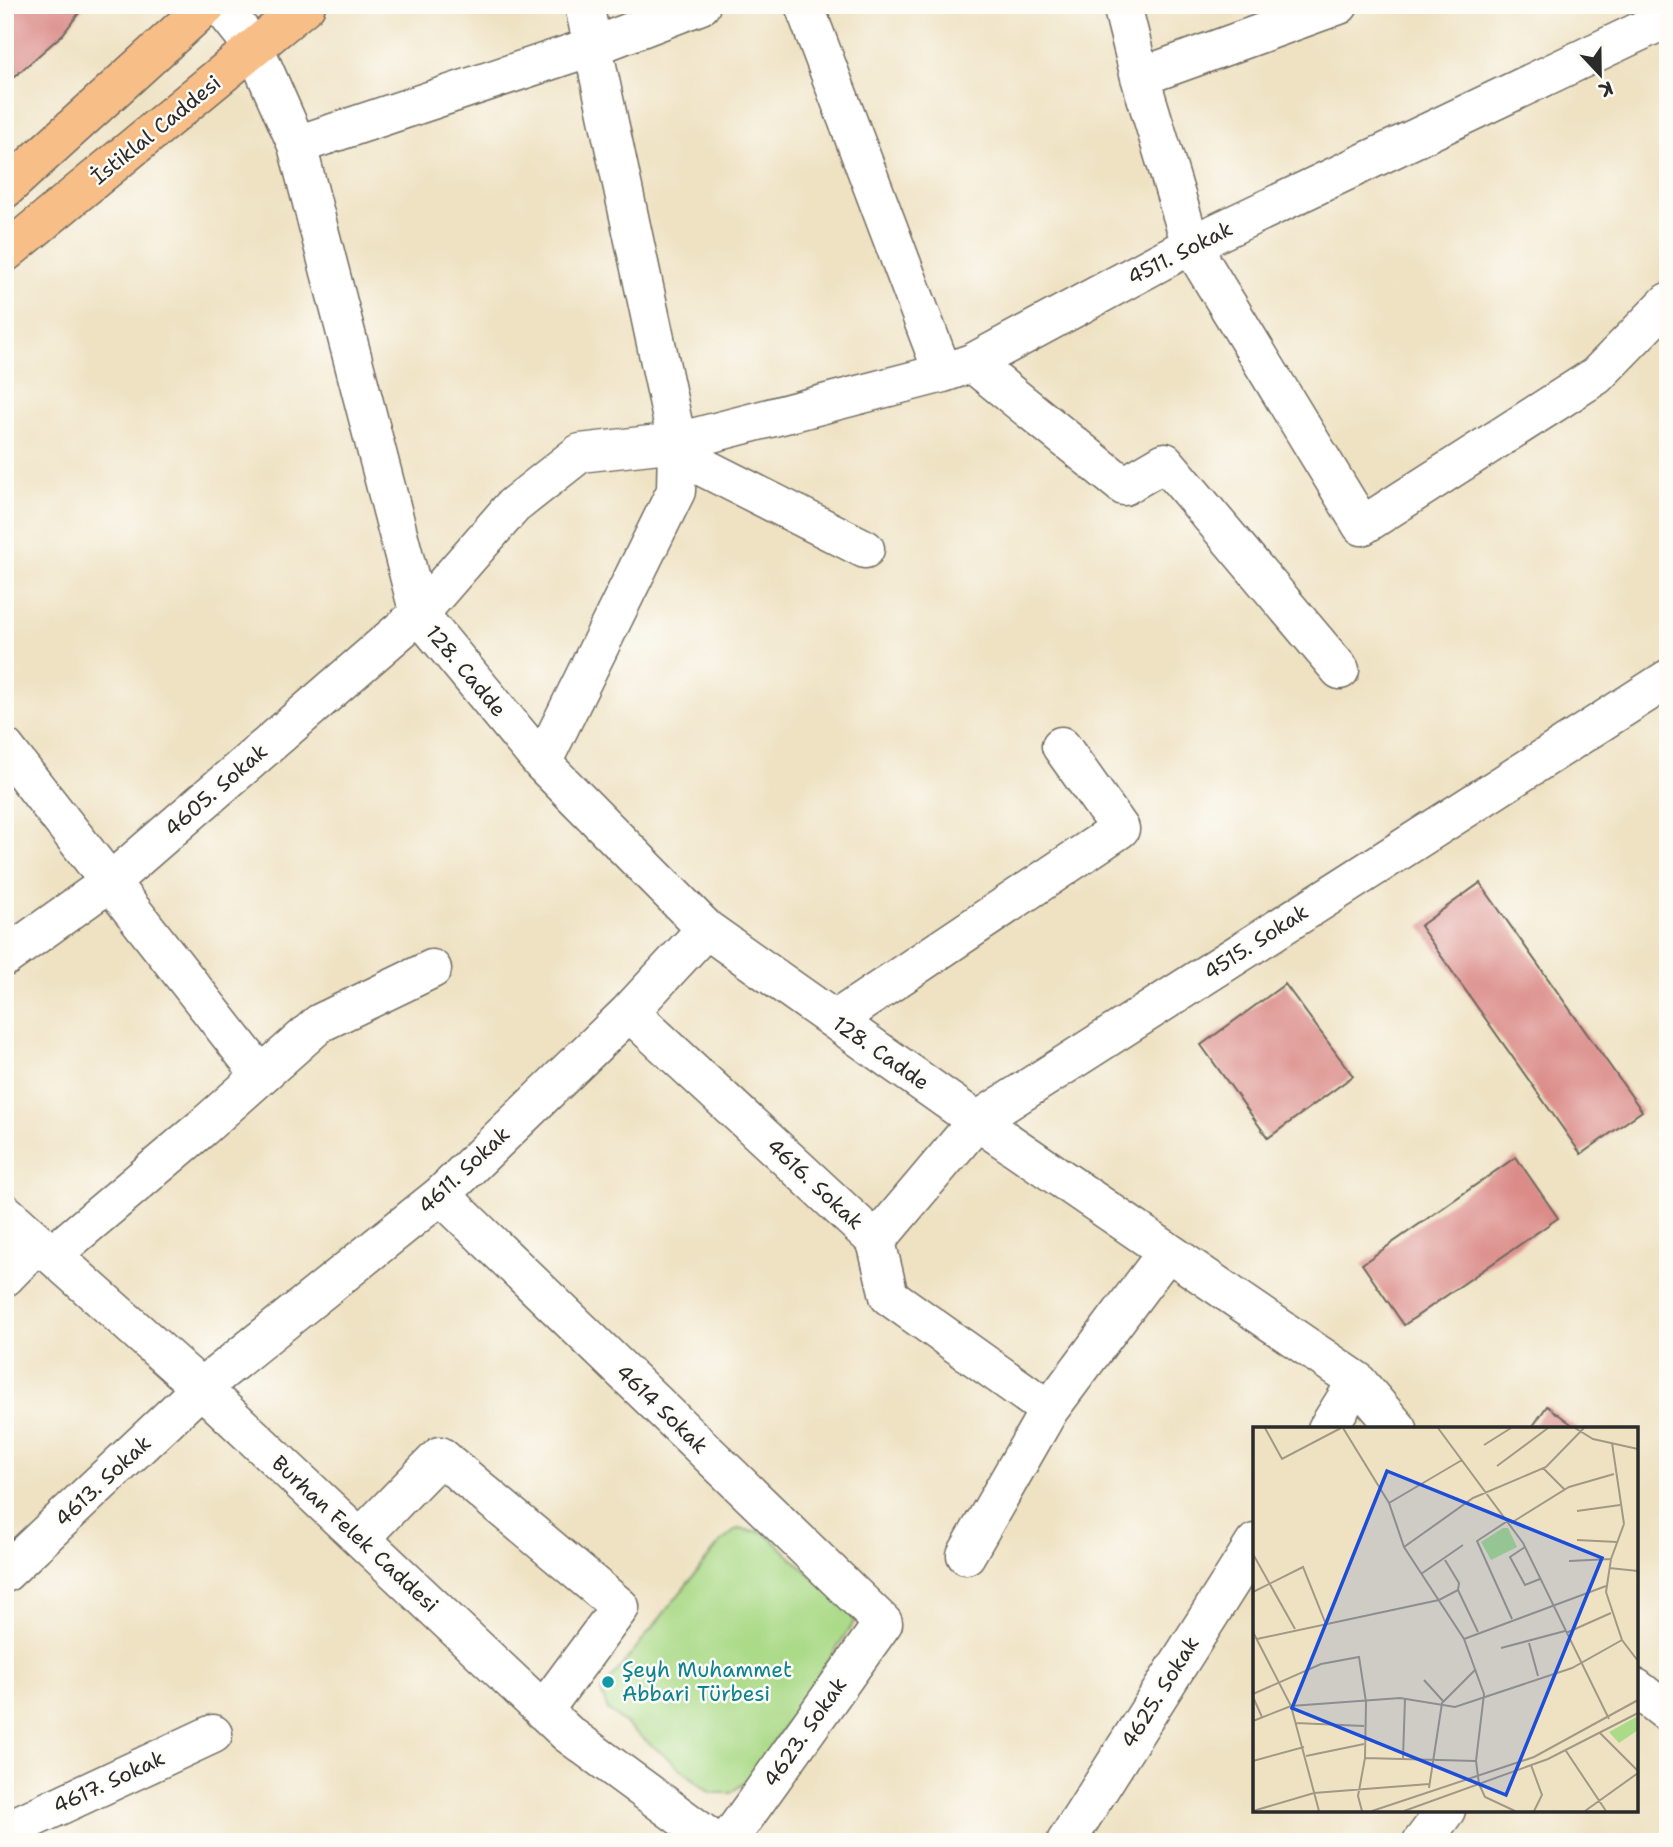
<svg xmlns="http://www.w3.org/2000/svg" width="1673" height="1847" viewBox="0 0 1673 1847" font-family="'Shantell Sans',sans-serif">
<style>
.green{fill:#abda88;stroke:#6b825a;stroke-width:2}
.building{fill:#db8c89}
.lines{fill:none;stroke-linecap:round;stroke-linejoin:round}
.minor-casing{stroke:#706b60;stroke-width:41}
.major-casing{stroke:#706b60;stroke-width:41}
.minor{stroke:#fff;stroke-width:38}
.major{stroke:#f7be88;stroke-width:38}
.culture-dot{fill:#0f9aa8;stroke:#fdfcf7;stroke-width:2.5}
.labels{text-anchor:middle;stroke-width:5;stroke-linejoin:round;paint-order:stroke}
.street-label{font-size:21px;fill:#2b2b2b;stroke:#fdfcf7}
.culture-label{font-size:21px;fill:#0d838f;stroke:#fdfcf7;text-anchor:start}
.inset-road{fill:none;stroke:#a19986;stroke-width:2}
.view{fill:#1d4ed8;fill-opacity:0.15;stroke:#1d4ed8;stroke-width:3.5}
.inset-edge{fill:none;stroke:#2b2b2b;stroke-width:3.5}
</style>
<rect width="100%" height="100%" fill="#fdfcf7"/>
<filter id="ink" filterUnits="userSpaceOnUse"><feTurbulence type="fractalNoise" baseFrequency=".0143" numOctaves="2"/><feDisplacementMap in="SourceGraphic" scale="14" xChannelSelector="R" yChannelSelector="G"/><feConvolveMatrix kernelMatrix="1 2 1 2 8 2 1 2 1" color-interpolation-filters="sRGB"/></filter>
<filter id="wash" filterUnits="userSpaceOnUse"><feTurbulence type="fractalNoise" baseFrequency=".00686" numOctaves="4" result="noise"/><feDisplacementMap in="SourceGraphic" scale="28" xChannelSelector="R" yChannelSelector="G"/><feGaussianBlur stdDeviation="1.57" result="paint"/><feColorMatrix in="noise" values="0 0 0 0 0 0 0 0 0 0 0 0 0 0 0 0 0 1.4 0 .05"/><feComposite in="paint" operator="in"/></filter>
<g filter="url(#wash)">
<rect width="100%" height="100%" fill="#efe2c3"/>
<path class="green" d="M 737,1529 L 764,1532 L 852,1613 L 854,1622 L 748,1780 L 731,1793 L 711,1793 L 608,1710 L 601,1692 L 720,1543 Z"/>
<g id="blocks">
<path class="building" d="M 5,5 L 85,5 L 63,34 L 5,85 Z
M 1480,883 L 1642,1111 L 1581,1154 L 1420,926 Z
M 1285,984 L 1353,1076 L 1268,1138 L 1201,1045 Z
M 1516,1157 L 1558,1218 L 1404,1325 L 1362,1264 Z
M 1547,1406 L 1578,1429 L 1531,1429 Z"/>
</g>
</g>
<g filter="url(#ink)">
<use href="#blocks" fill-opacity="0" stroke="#706b60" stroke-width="2"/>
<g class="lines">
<defs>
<path id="minor" d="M 220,5 L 255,49 L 297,145 L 419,614 L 542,763 L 706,929 L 977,1121 L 1357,1381 L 1398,1429
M 804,5 L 943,373
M 1122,5 L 1140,77 L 1191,245 L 1362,526 L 1596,376 L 1668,302
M 1140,77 L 1339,5
M 297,145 L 594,46 L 701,5
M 972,363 L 1124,486 L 1165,462 L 1340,670
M 677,454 L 865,549
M 5,748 L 261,1075
M 542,763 L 676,491 L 677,442 L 584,5
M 5,957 L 110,882 L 419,614 L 513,506 L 580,453 L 677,442 L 943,373 L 972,363 L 1191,245 L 1668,18
M 629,1012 L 876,1241 L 889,1296 L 1049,1410
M 835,1020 L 1120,829 L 1061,746
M 441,1195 L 883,1623 L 727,1842
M 5,1213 L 201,1388 L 568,1734 L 715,1842
M 876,1241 L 977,1121 L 1668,679
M 52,1255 L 202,1128 L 320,1023 L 432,969
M 5,1277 L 38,1243
M 1327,1429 L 1357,1381
M 360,1538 L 440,1456 L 620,1607 L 543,1711
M 966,1555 L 1049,1410 L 1167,1252
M 5,1573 L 201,1388 L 441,1195 L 629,1012 L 706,929
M 1636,1688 L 1668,1713
M 5,1831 L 213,1734
M 1066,1842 L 1255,1543
M 1422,1842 L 1446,1810"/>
<path id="major" d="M 5,189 L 207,5
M 5,253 L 306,5"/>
</defs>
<use href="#minor" class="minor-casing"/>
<use href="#major" class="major-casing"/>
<use href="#minor" class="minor"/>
<use href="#major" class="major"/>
</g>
</g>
<circle class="culture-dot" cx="608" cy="1682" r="7"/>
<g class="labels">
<g class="street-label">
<text transform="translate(156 130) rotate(-39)" y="7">İstiklal Caddesi</text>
<text transform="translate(1180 253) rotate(-27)" y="7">4511. Sokak</text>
<text transform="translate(466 671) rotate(50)" y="7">128. Cadde</text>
<text transform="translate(216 790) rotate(-41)" y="7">4605. Sokak</text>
<text transform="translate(1256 942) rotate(-33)" y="7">4515. Sokak</text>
<text transform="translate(881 1053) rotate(35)" y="7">128. Cadde</text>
<text transform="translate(464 1170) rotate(-43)" y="7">4611. Sokak</text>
<text transform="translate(815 1184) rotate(43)" y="7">4616. Sokak</text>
<text transform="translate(662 1409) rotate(44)" y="7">4614 Sokak</text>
<text transform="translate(103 1481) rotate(-43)" y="7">4613. Sokak</text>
<text transform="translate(355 1534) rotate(43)" y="7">Burhan Felek Caddesi</text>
<text transform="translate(1160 1692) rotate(-58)" y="7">4625. Sokak</text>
<text transform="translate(805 1732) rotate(-55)" y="7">4623. Sokak</text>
<text transform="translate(109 1782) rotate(-25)" y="7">4617. Sokak</text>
</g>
<g class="culture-label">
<text x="622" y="1677">Şeyh Muhammet<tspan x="622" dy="24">Abbari Türbesi</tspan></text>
</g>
</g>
<g transform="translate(1253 1427)">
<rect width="385" height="385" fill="#efe2c3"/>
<path d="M 250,101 L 255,101 L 264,120 L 238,133 L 228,115 ZM 385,289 L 385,303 L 366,316 L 356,305 Z" fill="#abda88"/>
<path class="inset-road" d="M 12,1 L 29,32 L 88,1M 90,1 L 136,76 L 151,120 L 211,212 L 231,267 L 223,334 L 226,357 L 232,370 L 262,384M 185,1 L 270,116 L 356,292M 322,1 L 340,12 L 385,22M 359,16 L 371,97M 231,18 L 258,1M 244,39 L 295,1M 290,41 L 312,63M 136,76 L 209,33M 324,84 L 367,78M 256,93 L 224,114 L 259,192M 258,96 L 316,60 L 361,47M 371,97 L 358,132 L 353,165 L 369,213 L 385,234M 324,113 L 364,115M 151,120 L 220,71 L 293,40 L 331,1M 272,120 L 257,130 L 272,158 L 287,152M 0,127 L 42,202M 192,133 L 206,156 L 205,163 L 225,205M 316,134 L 358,132M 356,141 L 385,144M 168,147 L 210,118M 0,165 L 50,140 L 72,195M 0,205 L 38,279 L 66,384M 313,206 L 358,186M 4,212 L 186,173 L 205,163M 211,212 L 353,159M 276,216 L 285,249M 248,221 L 312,204M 171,253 L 190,274M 0,267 L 68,237 L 106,230 L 113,275 L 112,331 L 105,369 L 109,384M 0,270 L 9,290M 0,294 L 38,279 L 147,271 L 202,280 L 319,241 L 369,213M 43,296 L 111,299M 347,306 L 385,344M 313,324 L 353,384M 53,329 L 111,317M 112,331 L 223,334M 150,331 L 152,271M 0,334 L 51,320M 278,338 L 289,368 L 281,384M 176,361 L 189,276 L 223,242M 0,384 L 61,366 L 176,357M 119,384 L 281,330 L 385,273M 151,384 L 295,332 L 385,286M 332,384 L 385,346"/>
<path class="view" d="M 134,44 L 349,131 L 253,368 L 39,281 Z"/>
<rect width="385" height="385" class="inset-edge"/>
</g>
<rect width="1673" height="1847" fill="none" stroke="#fdfcf7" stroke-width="28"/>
<g transform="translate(1600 74) rotate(158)" stroke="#fdfcf7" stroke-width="5" paint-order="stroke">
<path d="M0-5L12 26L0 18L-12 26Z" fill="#2b2b2b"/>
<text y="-10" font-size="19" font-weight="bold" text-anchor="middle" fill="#2b2b2b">K</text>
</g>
</svg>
